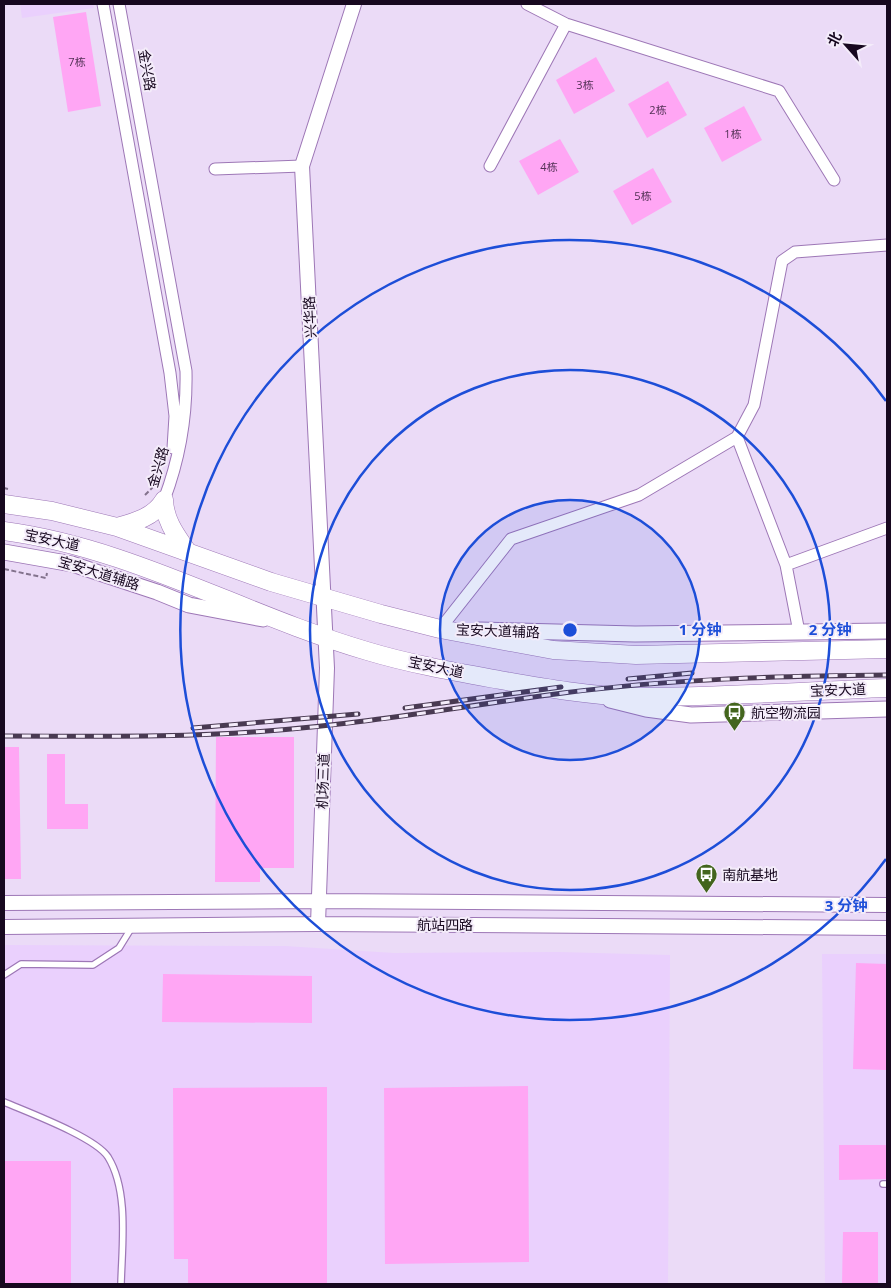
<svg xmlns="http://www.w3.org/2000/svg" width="891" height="1288" viewBox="0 0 891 1288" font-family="'Open Sans','Noto Sans SC',sans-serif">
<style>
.built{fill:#ead0fd}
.building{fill:#ffa6f4}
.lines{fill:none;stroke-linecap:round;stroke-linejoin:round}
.service-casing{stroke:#9d77b6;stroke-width:8}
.minor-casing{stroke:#9d77b6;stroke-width:13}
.tertiary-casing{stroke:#9d77b6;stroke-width:16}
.secondary-casing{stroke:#9d77b6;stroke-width:17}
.primary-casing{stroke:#9d77b6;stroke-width:19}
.path{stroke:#83738d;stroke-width:2;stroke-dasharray:5 2.5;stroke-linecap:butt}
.service{stroke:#fff;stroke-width:5.5}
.minor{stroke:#fff;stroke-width:11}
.tertiary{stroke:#fff;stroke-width:14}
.secondary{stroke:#fff;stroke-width:15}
.primary{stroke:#fff;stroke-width:18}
.rail-casing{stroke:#493a52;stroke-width:5}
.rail{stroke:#f4ecfa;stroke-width:3;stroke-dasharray:9;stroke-linecap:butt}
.ring{fill:none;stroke:#1d4ed8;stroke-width:2.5}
.labels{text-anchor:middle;stroke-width:4;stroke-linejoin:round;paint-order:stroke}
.number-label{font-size:11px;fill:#513054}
.street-label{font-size:14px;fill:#17081f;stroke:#f4ecfa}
.poi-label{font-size:14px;fill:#17081f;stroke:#f4ecfa;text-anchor:start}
.centre{fill:#1d4ed8;stroke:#f4ecfa;stroke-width:2.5}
.ring-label{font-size:15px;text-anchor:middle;font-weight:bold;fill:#1d4ed8;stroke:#f4ecfa;stroke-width:4;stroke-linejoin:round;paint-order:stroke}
</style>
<rect width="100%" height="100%" fill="#ebdbf7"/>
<path class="built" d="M 20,4 L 93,4 L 94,8 L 22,18 Z
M 4,945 L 285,946 L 394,953 L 559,952 L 670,955 L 668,1284 L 4,1284 Z
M 822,954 L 887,954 L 887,1284 L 825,1284 Z"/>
<path class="building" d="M 86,12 L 101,106 L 68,112 L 53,17 Z
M 596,57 L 615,91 L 574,114 L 556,80 Z
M 668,81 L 687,115 L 647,138 L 628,104 Z
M 744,106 L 762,140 L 722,162 L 704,128 Z
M 560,139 L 579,172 L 538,195 L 519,161 Z
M 653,168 L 672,202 L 632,225 L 613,191 Z
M 216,737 L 294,737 L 294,868 L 260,868 L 260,882 L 215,882 Z
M 4,747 L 19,747 L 21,879 L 4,879 Z
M 47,754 L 65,754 L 65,804 L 88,804 L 88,829 L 47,829 Z
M 856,963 L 887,964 L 887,1070 L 853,1069 Z
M 163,974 L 312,976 L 312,1023 L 162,1022 Z
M 528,1086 L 529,1262 L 385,1264 L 384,1088 Z
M 327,1087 L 327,1284 L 188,1284 L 188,1259 L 174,1259 L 173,1088 Z
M 839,1145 L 887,1145 L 887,1179 L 839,1180 Z
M 4,1161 L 71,1161 L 71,1284 L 4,1284 Z
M 843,1232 L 878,1232 L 878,1284 L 842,1284 Z"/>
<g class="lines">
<defs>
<path id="service" d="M 4,975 L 21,964 L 93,965 L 119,948 L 132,927
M 4,1102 C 27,1112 95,1137 108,1157 C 129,1191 122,1245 121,1284
M 883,1184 L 887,1184"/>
<path id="minor" d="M 103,4 L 170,373 L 175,416 L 173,448
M 119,4 L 186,371 C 187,416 180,458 164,500
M 527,4 L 566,24 L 779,91 L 834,180
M 490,166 L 566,24
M 215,169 L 302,166
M 737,437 L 786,565 L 799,632
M 786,565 L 887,528
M 440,629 L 511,539 L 639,495 L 737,437 L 754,405 L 782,261 L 795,252 L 887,245"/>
<path id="tertiary" d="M 4,903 L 319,901 L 887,905
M 318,924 L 327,668 L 302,166 L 354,4
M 4,927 L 318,924 L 887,928"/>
<path id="secondary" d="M 4,552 L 72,564 L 157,592 L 189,605 L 263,619
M 479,630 L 635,634 L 887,631
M 610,700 L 646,709 L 691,715 L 887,709"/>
<path id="primary" d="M 164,500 C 165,521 176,535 187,551
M 4,504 L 52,511 L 117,527 L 271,582 L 381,614 L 440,629 L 553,650 L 636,655 L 887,649
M 117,527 C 135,522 154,517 164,500
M 4,531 C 132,548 244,615 367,651 C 410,664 456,672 500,680 C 545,688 591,696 636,697 C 720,697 804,691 887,688"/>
</defs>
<use href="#service" class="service-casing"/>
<use href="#minor" class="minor-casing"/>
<use href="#tertiary" class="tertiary-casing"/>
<use href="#secondary" class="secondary-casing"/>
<use href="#primary" class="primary-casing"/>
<path class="path" d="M 4,488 L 8,489
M 145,495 L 158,482
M 4,569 L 46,578 L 47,573"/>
<use href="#service" class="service"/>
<use href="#minor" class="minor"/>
<use href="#tertiary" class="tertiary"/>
<use href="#secondary" class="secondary"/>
<use href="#primary" class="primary"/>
<defs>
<path id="rail" d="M 628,679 L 692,673
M 405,708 L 561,687
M 193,728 L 358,714
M 4,736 C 91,736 179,738 267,731 C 366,724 464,706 563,693 C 671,679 778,676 887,675"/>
</defs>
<use href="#rail" class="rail-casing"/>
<use href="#rail" class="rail"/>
</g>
<circle cx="570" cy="630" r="130" fill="#1d4ed8" fill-opacity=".12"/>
<g class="ring">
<circle cx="570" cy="630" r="130"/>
<circle cx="570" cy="630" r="260"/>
<path d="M886 859A390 390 0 1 1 886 401"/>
</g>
<defs>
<symbol id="bus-pin" viewBox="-11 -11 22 30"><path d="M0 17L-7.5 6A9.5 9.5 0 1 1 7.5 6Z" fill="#43651d" stroke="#f4ecfa"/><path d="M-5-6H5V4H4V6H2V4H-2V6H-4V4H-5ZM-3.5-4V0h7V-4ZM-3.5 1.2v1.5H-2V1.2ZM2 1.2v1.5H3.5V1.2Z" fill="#fff"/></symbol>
</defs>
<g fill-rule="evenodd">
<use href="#bus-pin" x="722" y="700" width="25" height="34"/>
<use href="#bus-pin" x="694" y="862" width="25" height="34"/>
</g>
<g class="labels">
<g class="number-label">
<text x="77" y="66">7栋</text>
<text x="585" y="89">3栋</text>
<text x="658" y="114">2栋</text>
<text x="733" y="138">1栋</text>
<text x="549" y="171">4栋</text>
<text x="643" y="200">5栋</text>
</g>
<g class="street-label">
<text transform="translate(147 70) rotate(80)" y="5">金兴路</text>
<text transform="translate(310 317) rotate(-93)" y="5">兴华路</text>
<text transform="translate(158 467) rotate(-74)" y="5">金兴路</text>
<text transform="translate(52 540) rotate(12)" y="5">宝安大道</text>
<text transform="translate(99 573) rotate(17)" y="5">宝安大道辅路</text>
<text transform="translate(498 631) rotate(2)" y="5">宝安大道辅路</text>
<text transform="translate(436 667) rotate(12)" y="5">宝安大道</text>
<text transform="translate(838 690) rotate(-2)" y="5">宝安大道</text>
<text transform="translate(323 781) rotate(-88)" y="5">机场三道</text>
<text x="445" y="930">航站四路</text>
</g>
<g class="poi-label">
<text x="751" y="718">航空物流园</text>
<text x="722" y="880">南航基地</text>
</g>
</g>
<circle cx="570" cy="630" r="8" class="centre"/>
<g class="ring-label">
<text x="700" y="635">1 分钟</text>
<text x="830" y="635">2 分钟</text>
<text x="846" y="911">3 分钟</text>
</g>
<rect width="891" height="1288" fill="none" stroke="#17081f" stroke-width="10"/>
<g transform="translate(846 45) rotate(297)" stroke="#f4ecfa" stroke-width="4" paint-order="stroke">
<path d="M0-4L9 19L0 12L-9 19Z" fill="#17081f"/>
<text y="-8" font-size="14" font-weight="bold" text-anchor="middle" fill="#17081f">北</text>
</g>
</svg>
